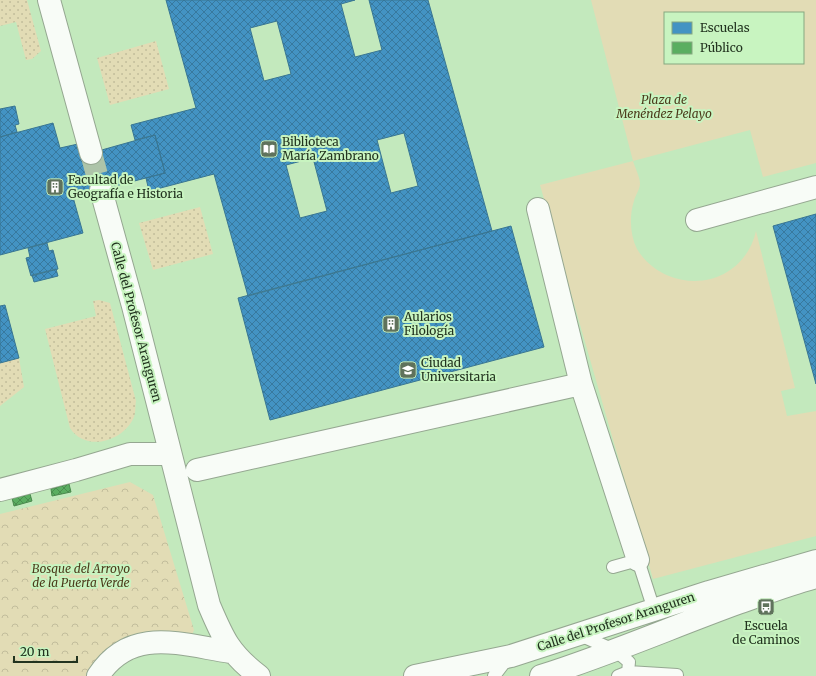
<svg xmlns="http://www.w3.org/2000/svg" width="816" height="676" viewBox="0 0 816 676" font-family="Merriweather,serif">
<style>
.built{fill:#c3e9bd;fill-rule:evenodd}
.grass{fill:url(#grass-dots)}
.forest{fill:url(#forest-crowns)}
.park{fill:#e2dcb5;fill-rule:evenodd}
.schools{fill:url(#schools-cross-hatch);stroke:#397692;fill-rule:evenodd}
.public{fill:url(#public-cross-hatch);stroke:#49894d}
.lines{fill:none;stroke-linecap:round;stroke-linejoin:round}
.street-tunnel{stroke:#adc4a9;stroke-width:22;stroke-dasharray:22 11;stroke-linecap:butt}
.lane-casing{stroke:#95a791;stroke-width:14}
.street-casing{stroke:#95a791;stroke-width:24}
.lane{stroke:#f8fcf7;stroke-width:12}
.street{stroke:#f8fcf7;stroke-width:22}
.labels{text-anchor:middle;stroke-width:4;stroke-linejoin:round;paint-order:stroke}
.park-label{font-size:12px;font-style:italic;fill:#4c3b1b;stroke:#c8f4c0}
.poi-label{font-size:12px;fill:#22331f;stroke:#c8f4c0;text-anchor:start}
.street-label{font-size:12px;fill:#22331f;stroke:#c8f4c0}
</style>
<defs>
<pattern id="grass-dots" width="8" height="8" patternUnits="userSpaceOnUse"><rect width="8" height="8" fill="#e2dcb5"/><path d="M2 2h.1M6 6h.1" fill="none" stroke="#c2bd9b" stroke-width="1.8" stroke-linecap="round"/></pattern>
<pattern id="forest-crowns" width="20" height="18" patternUnits="userSpaceOnUse"><rect width="20" height="18" fill="#e2dcb5"/><path d="M2 6a3 3 0 1 1 6 0M12 15a3 3 0 1 1 6 0" fill="none" stroke="#c2bd9b"/></pattern>
<pattern id="schools-cross-hatch" width="8" height="8" patternUnits="userSpaceOnUse"><rect width="8" height="8" fill="#4393c3"/><path d="M0 0l8 8M0 8l8-8" fill="none" stroke="#38799e"/></pattern>
<pattern id="public-cross-hatch" width="8" height="8" patternUnits="userSpaceOnUse"><rect width="8" height="8" fill="#5aae61"/><path d="M0 0l8 8M0 8l8-8" fill="none" stroke="#4a8e4f"/></pattern>
</defs>
<rect width="100%" height="100%" fill="#d0e8cc"/>
<path class="built" d="M 0,0 L 816,0 L 816,676 L 0,676 ZM 665,13 L 803,13 L 803,63 L 665,63 Z"/>
<path class="grass" d="M 0,0 L 27,0 L 41,51 L 32,59 L 26,60 L 16,22 L 0,26 Z
M 156,41 L 169,89 L 110,105 L 97,58 Z
M 200,207 L 213,254 L 153,270 L 139,223 Z
M 99,300 L 110,303 L 136,401 C 135,406 136,412 134,417 C 124,441 86,453 70,428 L 45,329 L 96,316 L 93,301 Z
M 19,358 L 24,387 L 0,406 L 0,363 Z"/>
<path class="forest" d="M 130,482 L 153,495 L 194,630 L 192,635 L 171,636 L 92,676 L 0,676 L 0,514 Z"/>
<path class="park" d="M 591,0 L 816,0 L 816,163 L 763,177 L 750,130 L 633,161 C 635,168 640,177 640,184 C 640,189 635,196 634,201 C 629,216 630,235 637,249 C 644,261 656,271 669,276 C 707,291 747,271 756,231 L 795,388 L 781,391 L 787,416 L 816,411 L 816,536 L 653,579 L 540,185 L 633,161 ZM 665,13 L 803,13 L 803,63 L 665,63 Z"/>
<path class="schools" d="M 166,0 L 355,0 L 341,4 L 355,57 L 382,50 L 369,0 L 428,0 L 492,231 L 248,296 L 214,174 L 149,191 L 146,178 L 165,173 L 155,135 L 135,140 L 131,125 L 196,108 ZM 277,21 L 291,74 L 264,81 L 250,28 ZM 404,133 L 418,186 L 391,193 L 377,140 ZM 313,158 L 327,211 L 300,218 L 286,165 Z
M 15,106 L 19,124 L 15,125 L 17,132 L 0,137 L 0,109 Z
M 53,123 L 60,148 L 78,144 L 91,153 L 155,135 L 165,173 L 73,197 L 83,233 L 0,255 L 0,137 Z
M 816,214 L 816,384 L 773,226 Z
M 511,226 L 544,347 L 270,420 L 238,298 Z
M 47,243 L 49,251 L 53,250 L 58,269 L 31,276 L 26,258 L 30,257 L 28,248 Z
M 56,269 L 58,276 L 34,282 L 32,275 Z
M 5,305 L 19,358 L 0,363 L 0,306 Z"/>
<path class="public" d="M 69,484 L 71,492 L 52,496 L 51,489 Z
M 30,494 L 32,501 L 14,506 L 12,498 Z"/>
<g class="lines">
<path class="street-tunnel" d="M 91,153 L 101,190"/>
<defs>
<path id="lane" d="M 613,567 L 638,560 L 654,610
M 580,635 L 616,651 L 629,662 L 628,672
M 494,676 L 507,659
M 618,676 L 628,672 L 677,675"/>
<path id="street" d="M 49,0 L 91,153
M 101,190 L 133,306 L 209,605 C 223,638 229,653 259,676
M 538,209 L 581,384 L 638,560
M 697,220 L 816,187
M 197,470 L 581,384
M 0,490 L 76,470 L 130,454 L 170,454
M 98,676 C 131,625 182,645 231,652
M 415,676 L 511,656 L 709,592 L 816,561
M 541,676 C 608,655 672,627 738,603 C 764,594 789,584 816,577"/>
</defs>
<use href="#lane" class="lane-casing"/>
<use href="#street" class="street-casing"/>
<use href="#lane" class="lane"/>
<use href="#street" class="street"/>
</g>
<defs>
<symbol id="library-square" viewBox="-11 -11 22 22"><rect x="-9" y="-9" width="18" height="18" rx="4" fill="#5f725c" stroke="#c8f4c0"/><path d="M-6-4Q-3-5.5-.7-3.5V5Q-3 3-6 4ZM6-4Q3-5.5 .7-3.5V5Q3 3 6 4Z" fill="#fff"/></symbol>
<symbol id="building-square" viewBox="-11 -11 22 22"><rect x="-9" y="-9" width="18" height="18" rx="4" fill="#5f725c" stroke="#c8f4c0"/><path d="M-4-6H4V6H1V3H-1V6H-4ZM-2.5-4.3h1.7v1.8h-1.7ZM.8-4.3h1.7v1.8H.8ZM-2.5-1h1.7V.8h-1.7ZM.8-1h1.7V.8H.8Z" fill="#fff"/></symbol>
<symbol id="university-square" viewBox="-11 -11 22 22"><rect x="-9" y="-9" width="18" height="18" rx="4" fill="#5f725c" stroke="#c8f4c0"/><path d="M0-5L7-2L0 1L-7-2ZM-4 1L0 2.5L4 1V4Q0 6-4 4Z" fill="#fff"/></symbol>
<symbol id="bus-square" viewBox="-11 -11 22 22"><rect x="-9" y="-9" width="18" height="18" rx="4" fill="#5f725c" stroke="#c8f4c0"/><path d="M-5-6H5V4H4V6H2V4H-2V6H-4V4H-5ZM-3.5-4V0h7V-4ZM-3.5 1.2v1.5H-2V1.2ZM2 1.2v1.5H3.5V1.2Z" fill="#fff"/></symbol>
</defs>
<g fill-rule="evenodd">
<use href="#library-square" x="259" y="139" width="20" height="20"/>
<use href="#building-square" x="45" y="177" width="20" height="20"/>
<use href="#building-square" x="381" y="314" width="20" height="20"/>
<use href="#university-square" x="398" y="360" width="20" height="20"/>
<use href="#bus-square" x="756" y="597" width="20" height="20"/>
</g>
<g class="labels">
<g class="park-label">
<text x="664" y="104">Plaza de<tspan x="664" dy="14">Menéndez Pelayo</tspan></text>
<text x="81" y="573">Bosque del Arroyo<tspan x="81" dy="14">de la Puerta Verde</tspan></text>
</g>
<g class="poi-label">
<text x="282" y="146">Biblioteca<tspan x="282" dy="14">María Zambrano</tspan></text>
<text x="68" y="184">Facultad de<tspan x="68" dy="14">Geografía e Historia</tspan></text>
<text x="404" y="321">Aularios<tspan x="404" dy="14">Filología</tspan></text>
<text x="421" y="367">Ciudad<tspan x="421" dy="14">Universitaria</tspan></text>
<text x="766" y="630" text-anchor="middle">Escuela<tspan x="766" dy="14">de Caminos</tspan></text>
</g>
<g class="street-label">
<text transform="translate(136 322) rotate(75)" y="4">Calle del Profesor Aranguren</text>
<text transform="translate(616 622) rotate(-18)" y="4">Calle del Profesor Aranguren</text>
</g>
</g>
<rect x="664" y="12" width="140" height="52" fill="#c8f4c0" stroke="#86a780"/>
<rect x="672" y="22" width="20" height="12" fill="#4393c3" stroke="#86a780"/>
<text x="700" y="32" font-size="12" fill="#22331f">Escuelas</text>
<rect x="672" y="42" width="20" height="12" fill="#5aae61" stroke="#86a780"/>
<text x="700" y="52" font-size="12" fill="#22331f">Público</text>
<path d="M14 656v6h63v-6" fill="none" stroke="#22331f" stroke-width="2"/>
<text x="20" y="656" font-size="12" fill="#22331f" stroke="#c8f4c0" stroke-width="3" paint-order="stroke">20 m</text>
</svg>
